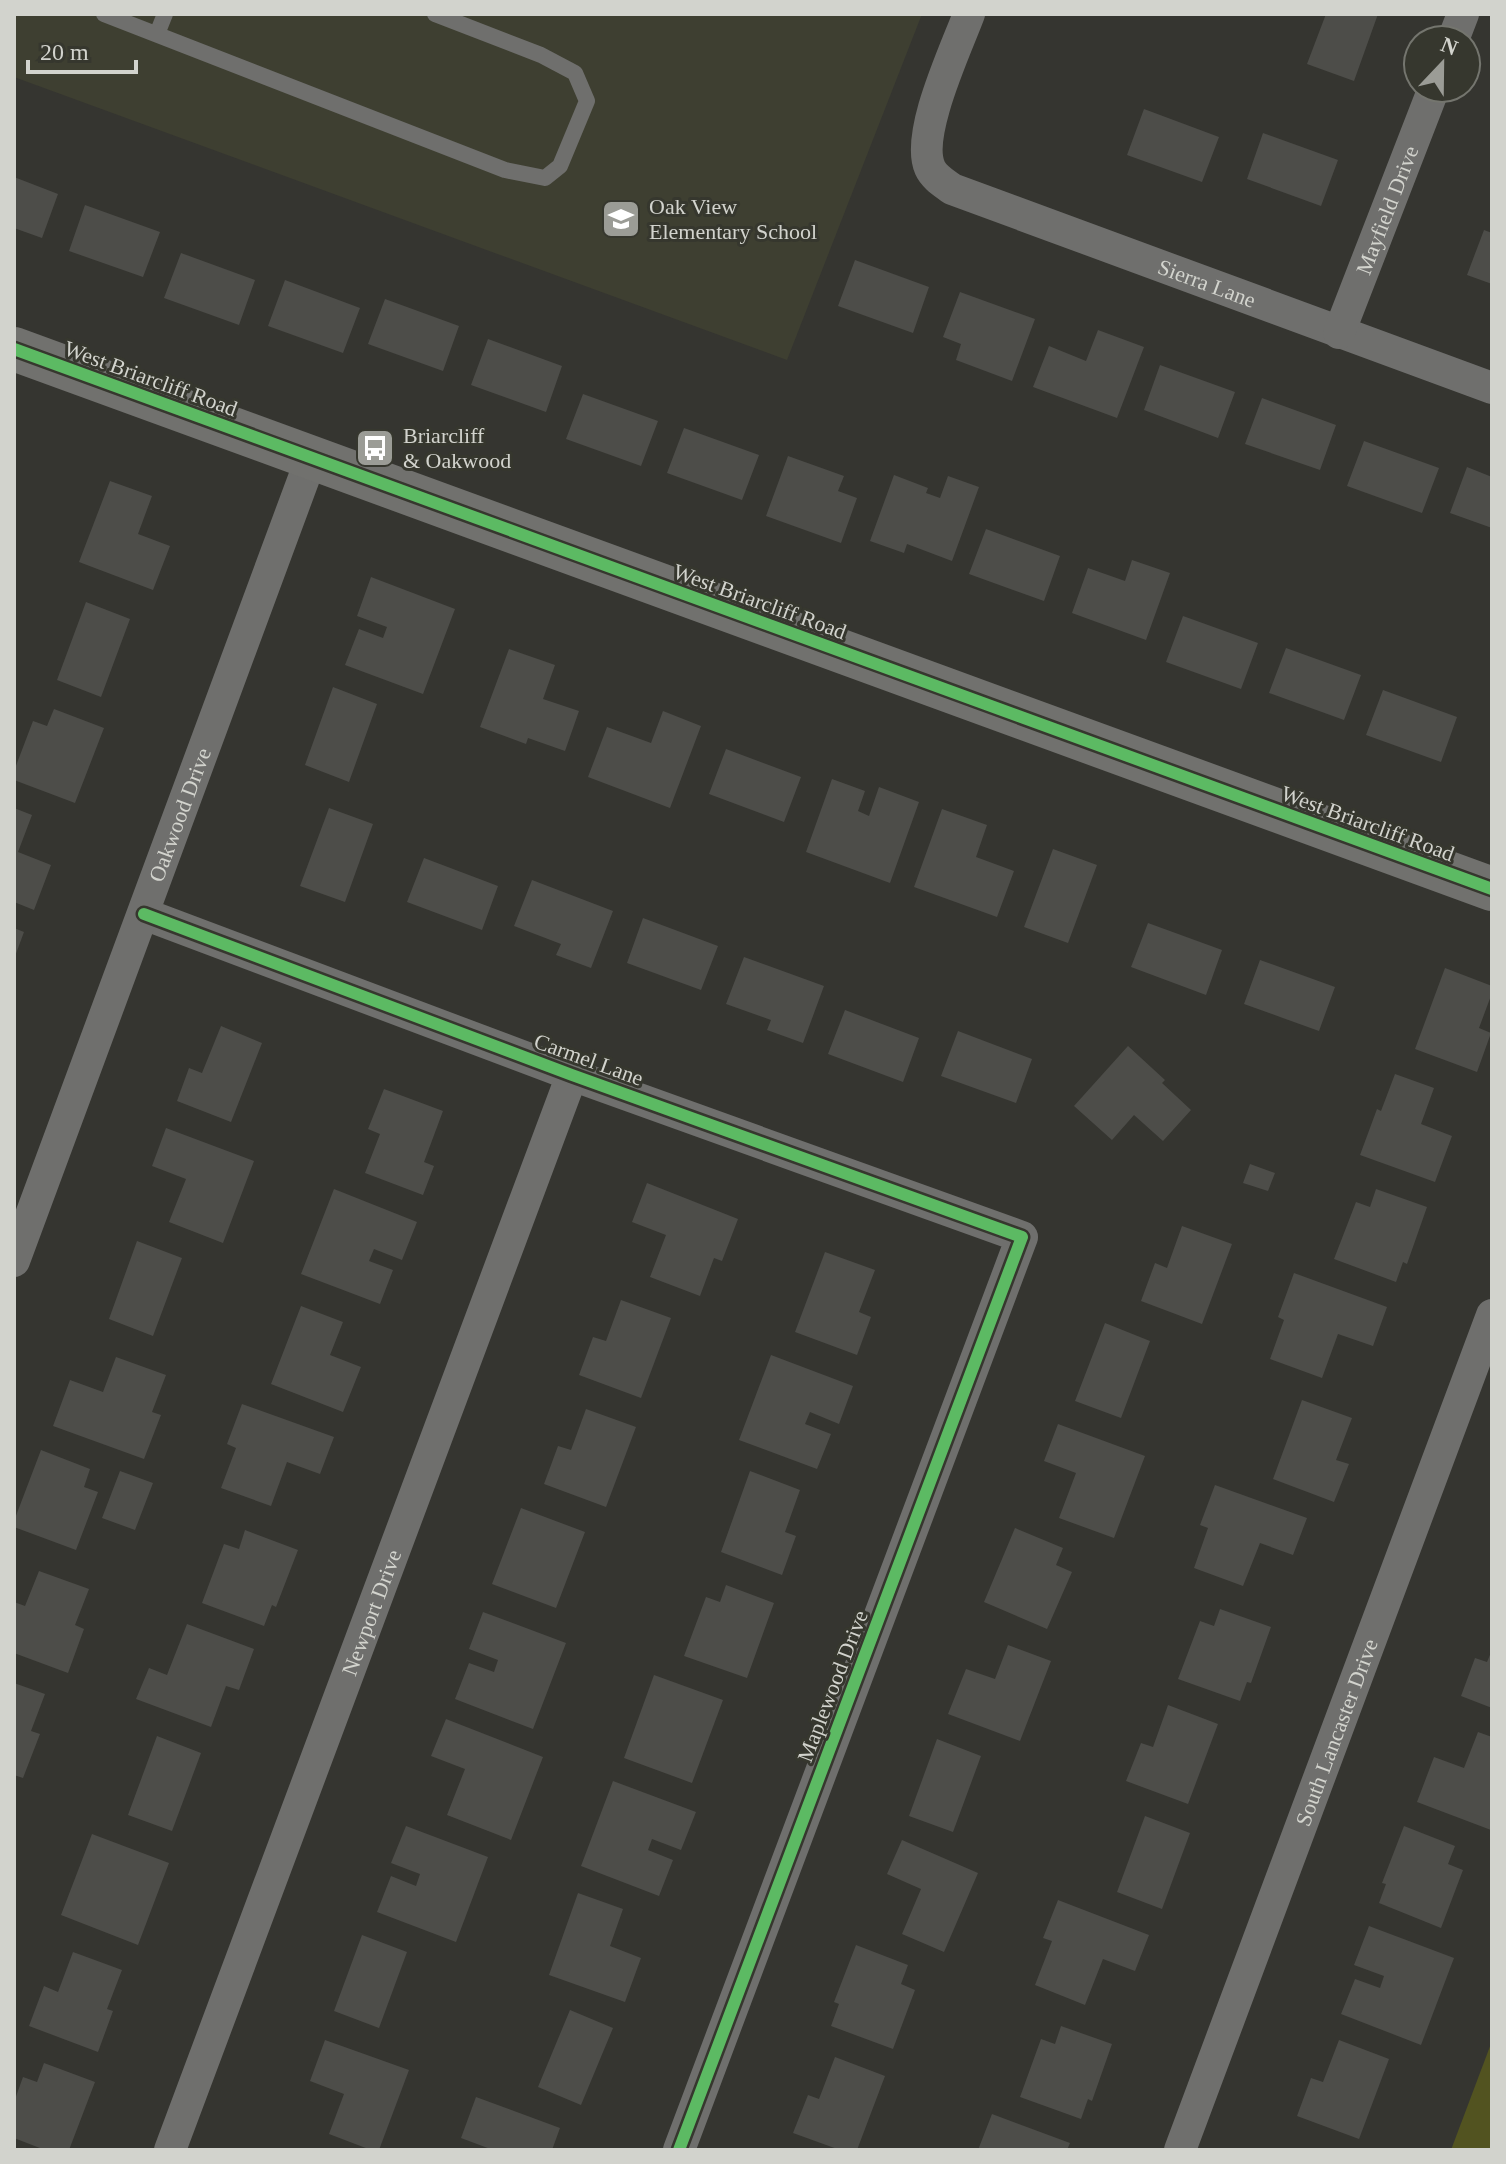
<svg xmlns="http://www.w3.org/2000/svg" width="1506" height="2164" viewBox="0 0 1506 2164" font-family="Georgia,serif">
<style>
.built{fill:#3e3f31}
.green{fill:#525320}
.building{fill:#4d4d49}
.lines{fill:none;stroke-linecap:round;stroke-linejoin:round}
.lane{stroke:#6f6f6d;stroke-width:16}
.street{stroke:#6f6f6d;stroke-width:32}
.secondary{stroke:#71716e;stroke-width:44}
.cycleway-casing{stroke:#36372e;stroke-width:17}
.cycleway{stroke:#5cba63;stroke-width:12}
.labels{text-anchor:middle;stroke-width:6;stroke-linejoin:round;paint-order:stroke}
.poi-label{font-size:22px;fill:#d2d3cd;stroke:#36372e;text-anchor:start}
.street-label{font-size:22px;fill:#d2d3cd;stroke:#36372e}
</style>
<rect width="100%" height="100%" fill="#353530"/>
<path class="built" d="M 14,14 L 922,14 L 787,360 L 14,77 Z"/>
<path class="green" d="M 1492,2041 L 1492,2150 L 1451,2150 Z"/>
<path class="building" d="M 1326,14 L 1378,14 L 1354,81 L 1307,64 Z
M 1144,109 L 1219,137 L 1202,182 L 1127,155 Z
M 1263,133 L 1338,160 L 1321,206 L 1247,179 Z
M 14,177 L 58,194 L 42,238 L 14,228 Z
M 85,205 L 160,232 L 143,277 L 69,251 Z
M 1484,230 L 1492,233 L 1492,284 L 1467,275 Z
M 181,253 L 255,280 L 239,325 L 164,298 Z
M 855,260 L 929,287 L 913,333 L 838,306 Z
M 285,280 L 360,308 L 343,353 L 268,326 Z
M 960,292 L 1035,319 L 1012,381 L 956,360 L 961,344 L 943,337 Z
M 385,299 L 459,326 L 443,371 L 368,344 Z
M 1098,330 L 1144,347 L 1117,418 L 1033,387 L 1049,346 L 1086,361 Z
M 488,339 L 562,366 L 546,412 L 471,385 Z
M 1160,365 L 1235,392 L 1218,438 L 1144,410 Z
M 583,394 L 658,421 L 641,466 L 566,439 Z
M 1262,398 L 1336,425 L 1320,470 L 1245,444 Z
M 684,428 L 759,455 L 742,500 L 667,473 Z
M 1364,441 L 1439,468 L 1422,513 L 1347,486 Z
M 788,456 L 844,476 L 838,491 L 857,498 L 841,543 L 766,516 Z
M 1467,467 L 1492,477 L 1492,528 L 1450,513 Z
M 894,475 L 928,488 L 926,493 L 940,498 L 948,476 L 979,487 L 952,561 L 907,544 L 904,553 L 870,541 Z
M 110,481 L 152,496 L 138,534 L 170,546 L 153,590 L 79,562 Z
M 986,529 L 1060,556 L 1044,601 L 969,574 Z
M 1132,560 L 1170,573 L 1146,640 L 1072,613 L 1088,568 L 1125,581 Z
M 371,577 L 455,609 L 423,694 L 345,665 L 359,629 L 383,638 L 387,627 L 357,616 Z
M 86,602 L 130,619 L 101,697 L 57,680 Z
M 1183,616 L 1258,643 L 1241,689 L 1166,662 Z
M 1286,648 L 1361,675 L 1344,720 L 1269,693 Z
M 509,649 L 555,665 L 543,699 L 579,711 L 565,751 L 528,738 L 526,744 L 480,727 Z
M 333,687 L 377,704 L 349,782 L 305,765 Z
M 1383,690 L 1457,717 L 1441,762 L 1366,735 Z
M 54,709 L 104,728 L 75,803 L 14,780 L 14,771 L 33,721 L 47,726 Z
M 663,711 L 701,726 L 670,808 L 588,777 L 607,727 L 651,743 Z
M 726,749 L 801,777 L 784,822 L 709,794 Z
M 832,779 L 865,791 L 858,811 L 869,816 L 879,787 L 919,802 L 890,883 L 806,852 Z
M 14,808 L 32,815 L 18,852 L 51,865 L 34,910 L 14,902 Z
M 329,808 L 373,824 L 345,902 L 300,886 Z
M 942,809 L 987,825 L 976,857 L 1014,871 L 997,917 L 914,887 Z
M 1053,849 L 1097,865 L 1068,943 L 1024,927 Z
M 424,858 L 498,886 L 482,930 L 407,902 Z
M 532,880 L 613,911 L 591,968 L 556,955 L 561,944 L 514,926 Z
M 643,918 L 718,946 L 701,990 L 627,963 Z
M 1148,923 L 1222,950 L 1206,995 L 1131,967 Z
M 14,928 L 24,932 L 14,959 Z
M 744,957 L 824,986 L 803,1043 L 767,1030 L 771,1020 L 726,1004 Z
M 1260,960 L 1335,987 L 1319,1031 L 1244,1004 Z
M 1445,968 L 1492,986 L 1492,993 L 1479,1028 L 1491,1033 L 1477,1072 L 1415,1049 Z
M 845,1010 L 919,1038 L 903,1082 L 828,1054 Z
M 221,1026 L 262,1043 L 231,1122 L 177,1101 L 189,1068 L 202,1073 Z
M 958,1031 L 1032,1059 L 1016,1103 L 941,1076 Z
M 1128,1046 L 1165,1080 L 1162,1083 L 1191,1110 L 1163,1141 L 1134,1115 L 1112,1140 L 1074,1106 Z
M 1395,1074 L 1434,1088 L 1421,1124 L 1452,1136 L 1435,1182 L 1360,1155 L 1377,1109 L 1381,1111 Z
M 384,1089 L 443,1111 L 424,1162 L 434,1166 L 423,1195 L 365,1173 L 380,1134 L 368,1129 Z
M 166,1128 L 254,1161 L 223,1243 L 169,1222 L 186,1179 L 152,1166 Z
M 1250,1164 L 1275,1173 L 1268,1191 L 1243,1183 Z
M 647,1183 L 738,1219 L 722,1261 L 714,1258 L 700,1296 L 650,1277 L 666,1235 L 632,1222 Z
M 334,1189 L 417,1222 L 402,1260 L 374,1249 L 369,1261 L 393,1270 L 380,1304 L 301,1274 Z
M 1376,1189 L 1427,1207 L 1407,1264 L 1403,1262 L 1396,1282 L 1334,1259 L 1356,1202 L 1370,1207 Z
M 1182,1226 L 1232,1244 L 1202,1324 L 1141,1301 L 1155,1263 L 1167,1268 Z
M 137,1241 L 182,1258 L 153,1336 L 109,1319 Z
M 825,1252 L 875,1270 L 859,1312 L 871,1317 L 857,1355 L 795,1332 Z
M 1294,1273 L 1387,1307 L 1373,1346 L 1338,1334 L 1322,1378 L 1270,1359 L 1284,1320 L 1278,1317 Z
M 621,1300 L 671,1318 L 641,1398 L 579,1375 L 593,1337 L 606,1341 Z
M 301,1306 L 343,1322 L 330,1355 L 361,1367 L 343,1412 L 271,1384 Z
M 1105,1323 L 1150,1341 L 1121,1418 L 1075,1401 Z
M 771,1355 L 853,1386 L 839,1424 L 810,1412 L 805,1424 L 831,1434 L 817,1469 L 739,1440 Z
M 116,1357 L 166,1375 L 152,1412 L 161,1415 L 144,1459 L 53,1426 L 70,1380 L 103,1392 Z
M 1302,1400 L 1352,1418 L 1336,1460 L 1349,1464 L 1334,1502 L 1273,1479 Z
M 242,1404 L 334,1437 L 320,1474 L 287,1462 L 271,1506 L 221,1488 L 236,1448 L 227,1444 Z
M 586,1409 L 636,1427 L 606,1507 L 544,1484 L 558,1446 L 571,1450 Z
M 1058,1424 L 1145,1456 L 1114,1538 L 1059,1518 L 1076,1473 L 1044,1461 Z
M 41,1450 L 90,1469 L 84,1487 L 98,1492 L 76,1550 L 14,1527 L 14,1521 Z
M 120,1471 L 153,1483 L 135,1530 L 102,1518 Z
M 750,1471 L 800,1490 L 785,1532 L 796,1536 L 782,1575 L 721,1552 Z
M 1215,1485 L 1307,1518 L 1293,1555 L 1260,1543 L 1243,1586 L 1194,1568 L 1208,1528 L 1200,1525 Z
M 521,1508 L 585,1532 L 556,1608 L 492,1584 Z
M 1015,1528 L 1063,1548 L 1056,1565 L 1072,1572 L 1047,1629 L 984,1602 Z
M 245,1530 L 298,1550 L 276,1607 L 272,1605 L 264,1626 L 202,1603 L 224,1544 L 239,1549 Z
M 39,1571 L 89,1589 L 75,1625 L 84,1629 L 68,1673 L 14,1653 L 14,1602 L 25,1606 Z
M 726,1585 L 774,1603 L 747,1678 L 684,1656 L 706,1597 L 720,1602 Z
M 1220,1609 L 1271,1627 L 1251,1683 L 1247,1682 L 1240,1701 L 1178,1679 L 1200,1621 L 1214,1626 Z
M 483,1612 L 566,1643 L 533,1729 L 455,1699 L 469,1663 L 494,1672 L 498,1660 L 469,1649 Z
M 187,1624 L 254,1649 L 239,1690 L 226,1686 L 211,1727 L 136,1699 L 149,1668 L 167,1675 Z
M 1008,1645 L 1051,1661 L 1020,1741 L 948,1714 L 966,1669 L 995,1679 Z
M 1492,1650 L 1492,1708 L 1461,1696 L 1475,1658 L 1487,1662 Z
M 654,1675 L 723,1700 L 692,1783 L 624,1758 Z
M 14,1683 L 45,1694 L 31,1731 L 40,1734 L 23,1778 L 14,1775 Z
M 1168,1705 L 1218,1724 L 1188,1804 L 1126,1781 L 1141,1743 L 1153,1747 Z
M 446,1719 L 543,1757 L 511,1840 L 447,1815 L 465,1769 L 431,1756 Z
M 1478,1732 L 1492,1737 L 1491,1830 L 1417,1802 L 1434,1757 L 1464,1768 Z
M 157,1736 L 201,1753 L 172,1831 L 128,1815 Z
M 937,1739 L 981,1756 L 953,1832 L 909,1816 Z
M 613,1781 L 696,1812 L 681,1850 L 652,1839 L 648,1850 L 673,1860 L 659,1896 L 581,1866 Z
M 1145,1816 L 1190,1833 L 1162,1909 L 1117,1892 Z
M 406,1826 L 488,1857 L 456,1942 L 377,1912 L 391,1876 L 416,1886 L 420,1874 L 391,1863 Z
M 1404,1826 L 1455,1846 L 1448,1864 L 1463,1870 L 1441,1928 L 1379,1903 L 1386,1884 L 1382,1883 Z
M 92,1834 L 169,1863 L 138,1945 L 61,1915 Z
M 902,1840 L 978,1873 L 944,1952 L 902,1934 L 921,1889 L 887,1874 Z
M 578,1893 L 623,1909 L 610,1946 L 641,1958 L 625,2002 L 549,1975 Z
M 1058,1900 L 1149,1935 L 1135,1971 L 1103,1959 L 1085,2005 L 1035,1985 L 1052,1941 L 1043,1938 Z
M 1369,1926 L 1454,1958 L 1421,2045 L 1341,2014 L 1355,1979 L 1380,1988 L 1384,1976 L 1354,1965 Z
M 362,1935 L 407,1952 L 379,2028 L 334,2011 Z
M 856,1945 L 908,1965 L 901,1984 L 915,1990 L 893,2049 L 831,2026 L 839,2004 L 834,2002 Z
M 73,1952 L 122,1970 L 107,2009 L 113,2011 L 98,2052 L 29,2026 L 44,1986 L 58,1992 Z
M 570,2010 L 613,2028 L 581,2105 L 538,2087 Z
M 1061,2026 L 1112,2044 L 1092,2101 L 1088,2099 L 1081,2119 L 1020,2097 L 1041,2039 L 1055,2044 Z
M 325,2040 L 409,2070 L 379,2150 L 371,2150 L 329,2134 L 344,2094 L 310,2081 Z
M 1339,2040 L 1389,2059 L 1359,2139 L 1297,2116 L 1311,2078 L 1323,2082 Z
M 835,2057 L 885,2076 L 857,2150 L 840,2150 L 793,2133 L 808,2095 L 819,2099 Z
M 44,2063 L 95,2082 L 69,2150 L 45,2150 L 14,2138 L 14,2102 L 23,2077 L 37,2082 Z
M 476,2097 L 560,2128 L 552,2150 L 493,2150 L 461,2138 Z
M 992,2114 L 1070,2143 L 1067,2150 L 978,2150 Z"/>
<g class="lines">
<path class="lane" d="M 104,14 L 505,170 L 545,178 L 560,166 L 587,101 L 575,73 L 541,55 L 435,14
M 157,34 L 165,14"/>
<g class="street">
<path id="s1" d="M 969,14 C 956,49 915,135 930,168 C 934,177 944,183 952,189 L 1492,388"/>
<path d="M 1453,40 L 1463,14"/>
<path id="s2" d="M 1339,333 L 1434,88"/>
<path d="M 144,914 L 572,1075 L 1022,1237 L 679,2150"/>
<path id="s3" d="M 14,1261 L 311,459"/>
<path id="s4" d="M 170,2150 L 572,1075"/>
<path id="s5" d="M 1180,2150 L 1492,1315"/>
</g>
<path class="secondary" d="M 14,349 L 1492,889"/>
<defs>
<path id="cycleway" d="M 14,349 L 1492,889
M 144,914 L 572,1075 L 1022,1237 L 679,2150"/>
</defs>
<use href="#cycleway" class="cycleway-casing"/>
<use href="#cycleway" class="cycleway"/>
</g>
<defs>
<symbol id="school-square" viewBox="-11 -11 22 22"><rect x="-9" y="-9" width="18" height="18" rx="4" fill="#9b9c96" stroke="#36372e"/><path d="M0-5L7-2L0 1L-7-2ZM-4 1L0 2.5L4 1V4Q0 6-4 4Z" fill="#fff"/></symbol>
<symbol id="bus-square" viewBox="-11 -11 22 22"><rect x="-9" y="-9" width="18" height="18" rx="4" fill="#9b9c96" stroke="#36372e"/><path d="M-5-6H5V4H4V6H2V4H-2V6H-4V4H-5ZM-3.5-4V0h7V-4ZM-3.5 1.2v1.5H-2V1.2ZM2 1.2v1.5H3.5V1.2Z" fill="#fff"/></symbol>
</defs>
<g fill-rule="evenodd">
<use href="#school-square" x="599" y="197" width="44" height="44"/>
<use href="#bus-square" x="353" y="426" width="44" height="44"/>
</g>
<g class="labels">
<g class="poi-label">
<text x="649" y="214">Oak View<tspan x="649" dy="25">Elementary School</tspan></text>
<text x="403" y="443">Briarcliff<tspan x="403" dy="25">&amp; Oakwood</tspan></text>
</g>
<g class="street-label">
<text dy="8" stroke="none"><textPath href="#s2" startOffset="132">Mayfield Drive</textPath></text>
<text dy="8" stroke="none"><textPath href="#s1" startOffset="464">Sierra Lane</textPath></text>
<text transform="translate(151 378) rotate(20)" y="8">West Briarcliff Road</text>
<text transform="translate(760 601) rotate(20)" y="8">West Briarcliff Road</text>
<text dy="8" stroke="none"><textPath href="#s3" startOffset="476">Oakwood Drive</textPath></text>
<text transform="translate(1368 823) rotate(20)" y="8">West Briarcliff Road</text>
<text transform="translate(589 1059) rotate(20)" y="8">Carmel Lane</text>
<text dy="8" stroke="none"><textPath href="#s4" startOffset="574">Newport Drive</textPath></text>
<text transform="translate(832 1686) rotate(-69)" y="8">Maplewood Drive</text>
<text dy="8" stroke="none"><textPath href="#s5" startOffset="446">South Lancaster Drive</textPath></text>
</g>
</g>
<rect width="1506" height="2164" fill="none" stroke="#d2d3cd" stroke-width="32"/>
<g transform="translate(1442 64) rotate(22)"><circle r="38" fill="#36372e" stroke="#74756e" stroke-width="2"/>
<path d="M0-6L14 30L0 20L-14 30Z" fill="#9b9c96"/>
<text y="-12" font-size="22" font-weight="bold" text-anchor="middle" fill="#d2d3cd">N</text>
</g>
<path d="M28 60v12h108v-12" fill="none" stroke="#d2d3cd" stroke-width="4"/>
<text x="40" y="60" font-size="24" fill="#d2d3cd" stroke="#36372e" stroke-width="6" paint-order="stroke">20 m</text>
</svg>
